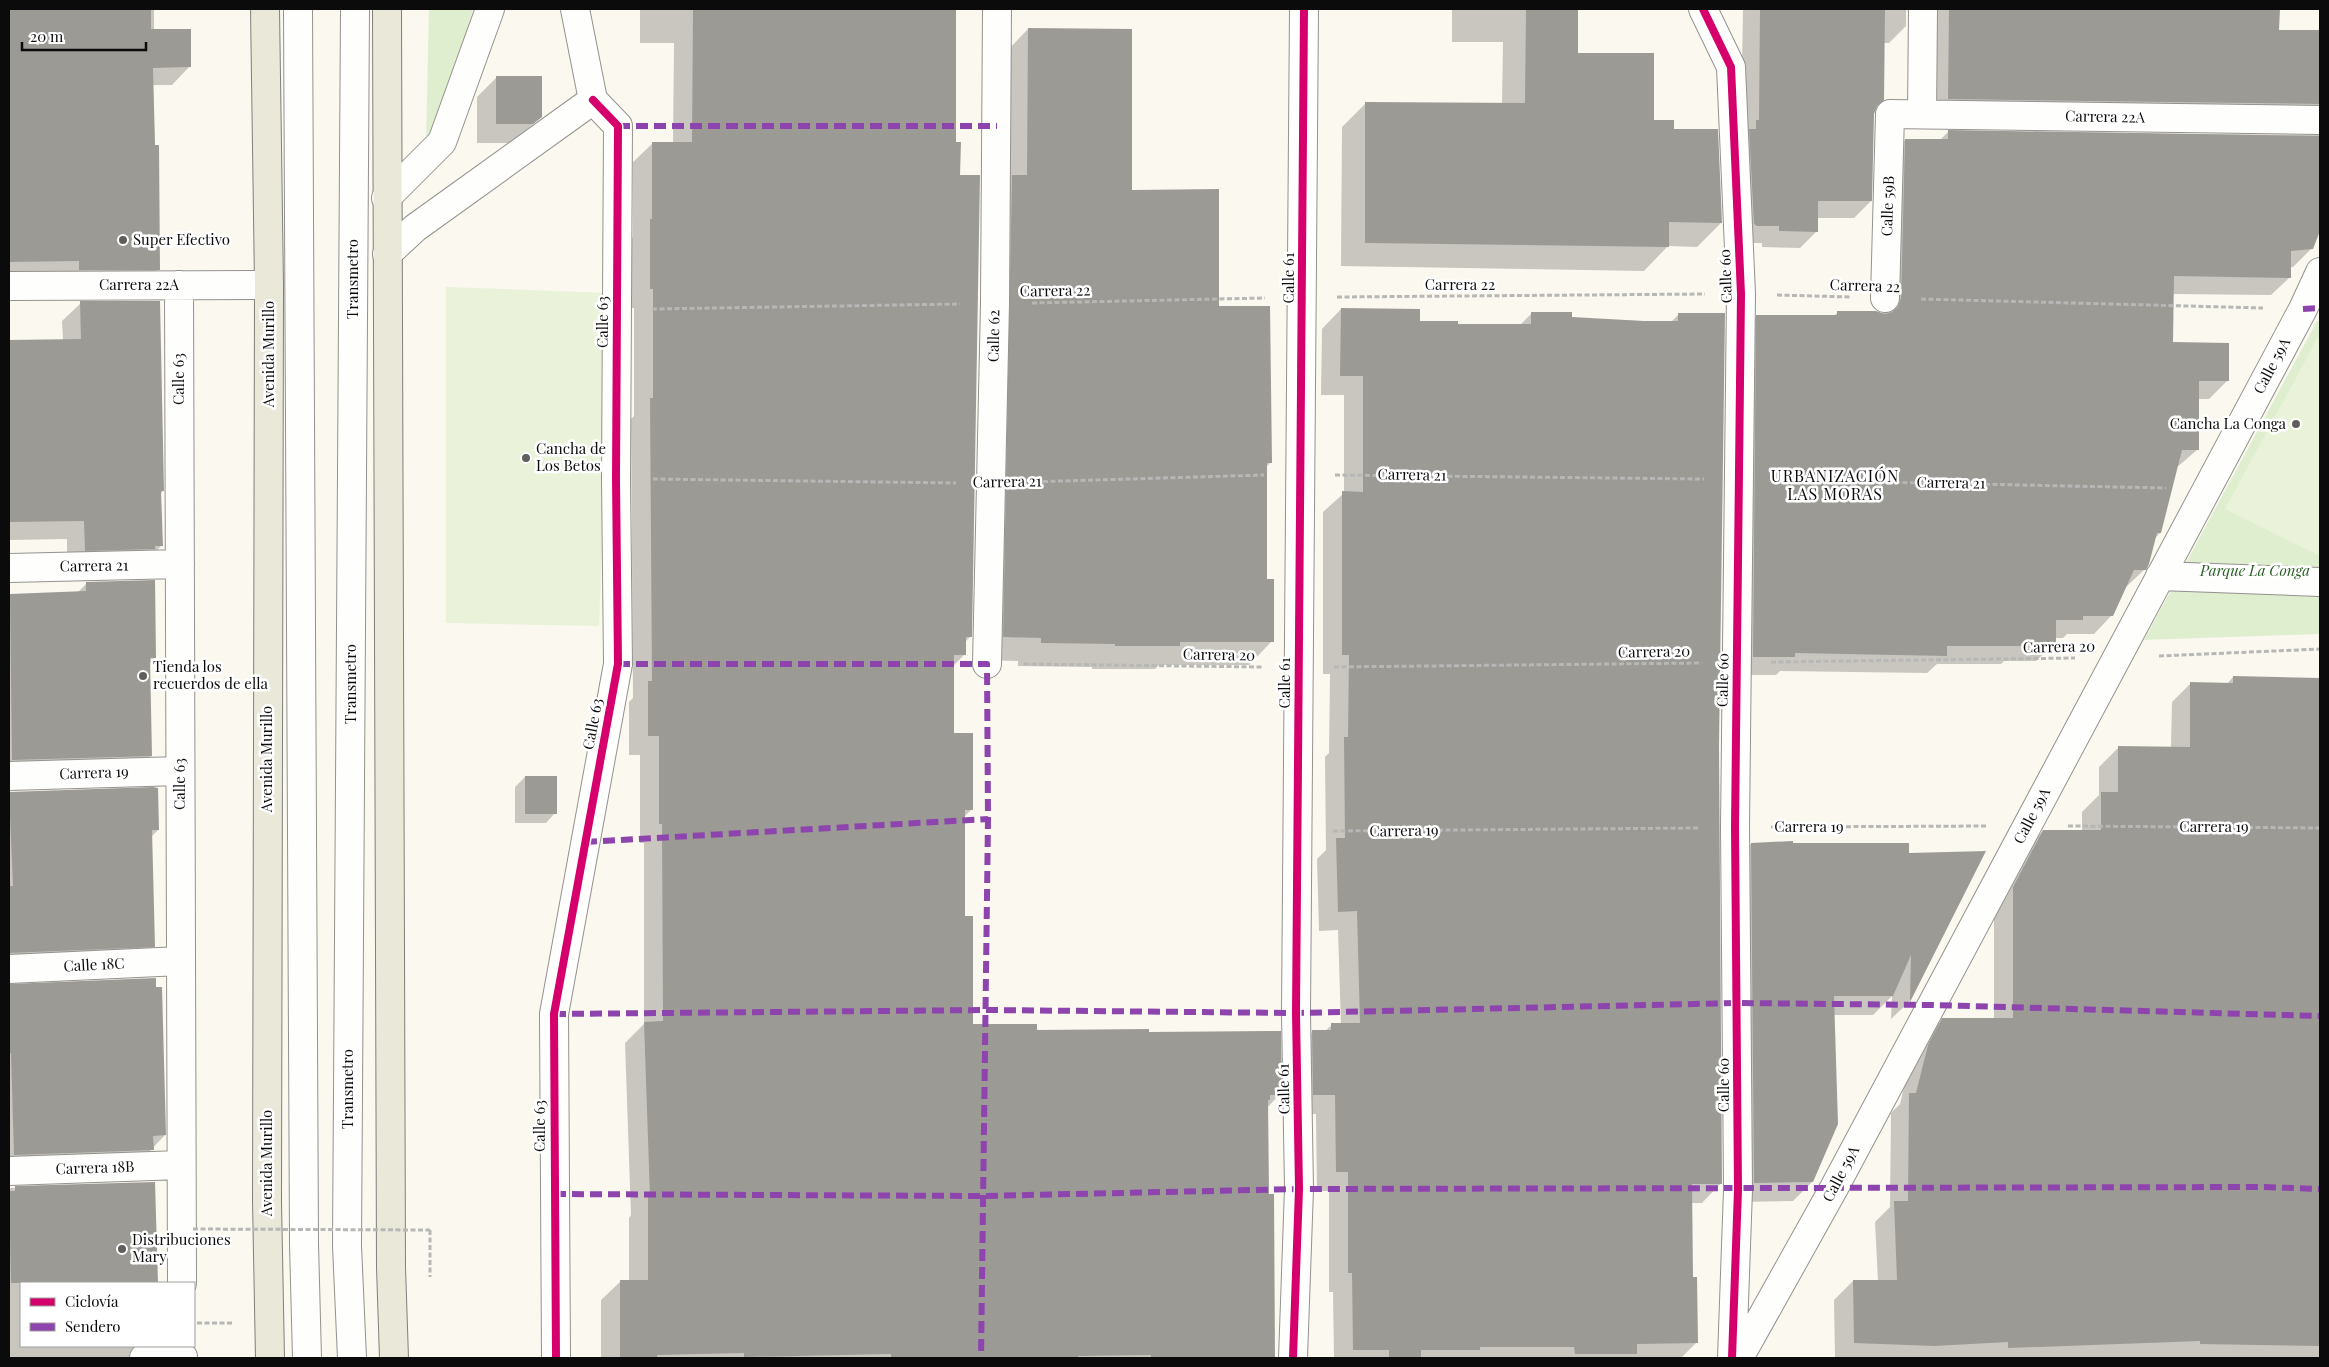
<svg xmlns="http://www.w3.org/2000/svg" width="2329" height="1367" viewBox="0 0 2329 1367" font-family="'Playfair Display',serif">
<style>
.green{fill:#e0eed0}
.pitch{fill:#eaf2da}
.shadow{fill:#0003}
.building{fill:#9c9a95}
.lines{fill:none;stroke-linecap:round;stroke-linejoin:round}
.minor-casing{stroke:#93928e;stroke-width:30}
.major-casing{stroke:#807f7b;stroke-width:30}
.path{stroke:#b7b7b5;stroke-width:3;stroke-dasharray:5 2.5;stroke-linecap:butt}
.minor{stroke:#fefefd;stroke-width:28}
.major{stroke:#eae8d9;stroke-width:28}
.path-bridge{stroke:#b7b7b5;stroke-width:3;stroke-dasharray:5 2.5;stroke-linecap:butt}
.quiet{stroke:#8e44ad;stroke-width:6;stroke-dasharray:12 6;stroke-linecap:butt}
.cycleway-casing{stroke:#fff;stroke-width:11}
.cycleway{stroke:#d6006c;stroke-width:8}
.poi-dot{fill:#5f5e5b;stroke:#fff;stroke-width:2}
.labels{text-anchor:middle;stroke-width:5;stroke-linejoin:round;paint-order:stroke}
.street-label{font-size:15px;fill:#0b0b0b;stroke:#fff}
.poi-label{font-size:15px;fill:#0b0b0b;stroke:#fff;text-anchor:start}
.park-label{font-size:15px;font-style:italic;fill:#275e21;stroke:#fff}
.neighbourhood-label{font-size:16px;letter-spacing:1px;fill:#0b0b0b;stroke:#fff}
</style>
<rect width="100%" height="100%" fill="#faf8ef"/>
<path class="green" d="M 429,9 L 473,9 L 454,78 L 426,142 Z
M 2317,321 L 2320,321 L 2320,634 L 2144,640 Z"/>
<path class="pitch" d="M 446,287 L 611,293 L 599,626 L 446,623 Z
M 2318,337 L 2320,338 L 2320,556 L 2225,509 Z"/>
<path class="shadow" d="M 9,9 L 154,9 L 154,30 L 190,66 L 172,85 L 153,85 L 158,269 L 140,288 L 9,280 Z
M 640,9 L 955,9 L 955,143 L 959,177 L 971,636 L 965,642 L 965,654 L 953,666 L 953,734 L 972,809 L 964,817 L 964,917 L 972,1025 L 1035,1032 L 1147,1034 L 1280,1094 L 1267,1108 L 1268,1196 L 1272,1196 L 1274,1358 L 601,1358 L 601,1300 L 621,1281 L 629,1281 L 629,1218 L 631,1215 L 625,1043 L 644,1024 L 644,843 L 640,843 L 640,755 L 629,755 L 629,702 L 633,698 L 631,419 L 634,416 L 634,308 L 631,308 L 631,239 L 633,237 L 633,162 L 653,143 L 673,143 L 674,43 L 640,43 Z
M 1452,9 L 1577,9 L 1577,54 L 1653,121 L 1672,130 L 1721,223 L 1697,247 L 1668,246 L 1644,271 L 1341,266 L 1342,127 L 1366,103 L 1502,104 L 1503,42 L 1452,42 Z
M 1743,9 L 2278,9 L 2278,32 L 2320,32 L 2320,111 L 1932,116 L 1914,12 L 1906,10 L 1906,26 L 1889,43 L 1884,43 L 1873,113 L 1871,201 L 1854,218 L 1817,218 L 1817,231 L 1800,248 L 1762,247 L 1762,243 L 1739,243 Z
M 1028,29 L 1130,191 L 1218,307 L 1270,463 L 1266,467 L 1266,580 L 1272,641 L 1249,665 L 1159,665 L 1155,669 L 1092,669 L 1092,667 L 1018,666 L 1018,661 L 980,660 L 1005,53 Z
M 497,77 L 541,117 L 512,143 L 477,143 L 477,97 Z
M 1948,132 L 2320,135 L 2320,228 L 2312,248 L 2293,267 L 2290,267 L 2290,277 L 2271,295 L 2172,294 L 2172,344 L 2227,381 L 2209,399 L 2197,399 L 2197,450 L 2176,468 L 2160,533 L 2155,538 L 2145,569 L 2125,588 L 2112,615 L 2094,634 L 2067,634 L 2063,638 L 2055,638 L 2055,643 L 2036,661 L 2004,661 L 2001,664 L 1937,664 L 1927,673 L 1780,671 L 1776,675 L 1735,675 L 1739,334 L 1757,316 L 1834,316 L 1838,312 L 1883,314 L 1887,158 L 1905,140 L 1940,140 Z
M 81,303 L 163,491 L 160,494 L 161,546 L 143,564 L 67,568 L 67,539 L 9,540 L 9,341 L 63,340 L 62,321 Z
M 1341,309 L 1419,322 L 1457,326 L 1519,326 L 1532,313 L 1570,319 L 1671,322 L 1679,314 L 1718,746 L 1721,1183 L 1702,1203 L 1691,1203 L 1692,1278 L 1697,1342 L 1681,1358 L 1334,1358 L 1333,1292 L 1329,1292 L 1329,1191 L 1317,1191 L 1316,1114 L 1294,1114 L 1293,1051 L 1312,1032 L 1325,1031 L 1332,1025 L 1341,1025 L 1338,930 L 1319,931 L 1317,859 L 1326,850 L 1325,757 L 1329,753 L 1330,674 L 1323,674 L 1323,512 L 1344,493 L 1344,395 L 1321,395 L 1322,329 Z
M 87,583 L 155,658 L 149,664 L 151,756 L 132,774 L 9,778 L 9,595 L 77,593 Z
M 2233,677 L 2320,679 L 2320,1358 L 1835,1358 L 1834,1300 L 1853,1281 L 1878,1281 L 1875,1222 L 1890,1207 L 1891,1113 L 1900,1104 L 1909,1066 L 1923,1039 L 1943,1020 L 1994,1020 L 1994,907 L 2024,851 L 2043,831 L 2082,831 L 2082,812 L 2099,795 L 2099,767 L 2118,748 L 2171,748 L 2172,702 L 2191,683 L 2227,684 Z
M 525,777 L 555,813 L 546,823 L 515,823 L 515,787 Z
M 157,790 L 158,830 L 151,837 L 154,946 L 136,964 L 9,970 L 9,793 Z
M 1751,844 L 1908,854 L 1984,852 L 1909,1002 L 1891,1019 L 1892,996 L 1873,1015 L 1833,1015 L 1812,1182 L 1793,1201 L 1735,1202 L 1732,863 Z
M 155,979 L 165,1135 L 134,1168 L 9,1173 L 9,986 Z
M 154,1183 L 157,1283 L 21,1283 L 21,1346 L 154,1346 L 142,1358 L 9,1358 L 9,1188 Z"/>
<path class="building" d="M 9,9 L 151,9 L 151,29 L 191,29 L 191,67 L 153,68 L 155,145 L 159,145 L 160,270 L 79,270 L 79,261 L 9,262 Z
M 693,9 L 956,9 L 956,142 L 961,142 L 960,175 L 980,175 L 972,637 L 966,637 L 966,655 L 954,655 L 954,733 L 973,733 L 973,810 L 965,810 L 965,916 L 973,916 L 973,1024 L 1037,1024 L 1037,1030 L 1149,1029 L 1149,1032 L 1281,1031 L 1282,1095 L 1270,1095 L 1270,1100 L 1268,1100 L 1269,1194 L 1274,1194 L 1275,1358 L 1151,1358 L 1151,1355 L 1078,1356 L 1078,1358 L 891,1358 L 891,1354 L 744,1357 L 744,1353 L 657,1355 L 657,1358 L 620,1358 L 620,1280 L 648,1280 L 648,1197 L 650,1197 L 644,1022 L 663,1021 L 662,824 L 659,824 L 659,736 L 648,736 L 648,681 L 652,681 L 650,398 L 653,398 L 653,289 L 650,289 L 650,219 L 652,219 L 652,142 L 692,142 Z
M 1526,9 L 1578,9 L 1578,53 L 1654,53 L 1654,120 L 1674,120 L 1674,129 L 1718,129 L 1722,223 L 1669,222 L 1669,247 L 1365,243 L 1365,102 L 1525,103 Z
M 1760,9 L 1885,9 L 1884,100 L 1877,106 L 1874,114 L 1872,201 L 1818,201 L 1818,232 L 1779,231 L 1779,226 L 1757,226 L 1754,224 L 1749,129 L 1756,129 L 1756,120 L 1759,120 Z
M 1949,9 L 2280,9 L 2279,30 L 2320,30 L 2320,104 L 1948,99 Z
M 1028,28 L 1132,29 L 1132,190 L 1219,189 L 1219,306 L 1270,306 L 1272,463 L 1267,463 L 1267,579 L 1274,579 L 1274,642 L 1180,642 L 1180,646 L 1115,646 L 1115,644 L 1041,643 L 1041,638 L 1003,637 L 1012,175 L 1027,175 Z
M 496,76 L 542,76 L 542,117 L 533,124 L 496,124 Z
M 1948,130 L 2320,136 L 2320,231 L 2313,249 L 2291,251 L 2291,278 L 2174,276 L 2173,342 L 2229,343 L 2229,381 L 2199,381 L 2199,450 L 2182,450 L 2161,533 L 2157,533 L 2149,564 L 2146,570 L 2134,570 L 2113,616 L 2083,616 L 2083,620 L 2056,620 L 2056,643 L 2021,643 L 2021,646 L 1947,646 L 1947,656 L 1795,653 L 1795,657 L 1753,657 L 1756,315 L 1837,315 L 1837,311 L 1876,311 L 1885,314 L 1892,312 L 1898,307 L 1901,298 L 1905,139 L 1948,139 Z
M 80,301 L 160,301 L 164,491 L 161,491 L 163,546 L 155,546 L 155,549 L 85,551 L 84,521 L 9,522 L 9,340 L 81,339 Z
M 1341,308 L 1420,309 L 1420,321 L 1458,321 L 1458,324 L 1531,324 L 1531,312 L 1572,312 L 1572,317 L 1644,321 L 1678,321 L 1678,313 L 1725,313 L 1719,746 L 1722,1184 L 1692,1184 L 1693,1277 L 1697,1277 L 1698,1343 L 1637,1344 L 1637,1354 L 1575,1354 L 1574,1347 L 1480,1347 L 1480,1350 L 1421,1350 L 1421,1357 L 1389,1357 L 1389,1350 L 1353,1350 L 1352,1273 L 1348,1273 L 1348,1172 L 1336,1172 L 1335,1095 L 1313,1095 L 1312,1030 L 1331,1030 L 1331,1023 L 1360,1023 L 1357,911 L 1338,912 L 1336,838 L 1345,838 L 1344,737 L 1348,737 L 1349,655 L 1342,655 L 1342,491 L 1363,492 L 1363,376 L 1340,376 Z
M 155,580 L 156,658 L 150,658 L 152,756 L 12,760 L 10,594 L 86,591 L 86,582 Z
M 2233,676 L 2320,678 L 2320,1346 L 2200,1344 L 2200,1341 L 2008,1348 L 2008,1342 L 1934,1346 L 1854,1343 L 1853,1280 L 1897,1280 L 1894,1201 L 1908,1201 L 1909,1093 L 1916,1093 L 1928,1045 L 1942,1018 L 2013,1018 L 2013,887 L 2043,830 L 2101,830 L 2101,792 L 2118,792 L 2118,746 L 2190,747 L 2190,682 L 2233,683 Z
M 525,776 L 557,776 L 557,814 L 525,814 Z
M 153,787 L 158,788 L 159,830 L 152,830 L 155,947 L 9,953 L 9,886 L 13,886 L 9,792 Z
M 1793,841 L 1793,843 L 1909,843 L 1909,853 L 1986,851 L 1910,1002 L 1911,955 L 1893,996 L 1834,996 L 1838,1124 L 1813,1182 L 1754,1183 L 1751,843 Z
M 156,978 L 156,987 L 162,987 L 166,1135 L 153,1136 L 154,1150 L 14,1155 L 11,1053 L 9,1053 L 9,984 Z
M 155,1182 L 158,1283 L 11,1283 L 9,1191 L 15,1191 L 15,1186 Z"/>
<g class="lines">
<defs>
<path id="minor" d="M 298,9 L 304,1244 L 307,1358
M 1703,9 L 1731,67 L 1741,294 L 1735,827 L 1738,1190 L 1732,1358
M 1922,114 L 1923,9
M 386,198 L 442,142 L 490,9
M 387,254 L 415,228 L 593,100 L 575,9
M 179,285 L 182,1283
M 9,286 L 269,285
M 1885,298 L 1890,114 L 2320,120
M 9,568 L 180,564
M 2160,576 L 2320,582
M 987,664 L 995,304 L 997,9
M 9,776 L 180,771
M 9,969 L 180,961
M 9,1171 L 181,1165
M 144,1358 L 183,1357
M 352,1358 L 347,1246 L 355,9
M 556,1358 L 554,1014 L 618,664 L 616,479 L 618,126 L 593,100
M 1293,1358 L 1299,1189 L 1296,1013 L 1304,9
M 1739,1358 L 1834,1188 L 2303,309 L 2320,272"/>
<path id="major" d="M 265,9 L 269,285 L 267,1201 L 270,1358
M 387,9 L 391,1267 L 394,1358"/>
</defs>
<use href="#minor" class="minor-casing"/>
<use href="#major" class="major-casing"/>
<path class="path" d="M 1777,295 L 1850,297
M 1337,297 L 1705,294
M 1921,299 L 2263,308
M 1032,303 L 1265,298
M 652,309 L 960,304
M 1335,475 L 1704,479
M 653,479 L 956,483
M 1775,480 L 2166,488
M 1028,482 L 1264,475
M 2159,656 L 2320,649
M 1771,662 L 2075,658
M 1024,664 L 1262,667
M 1334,667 L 1702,663
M 2068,826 L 2320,828
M 1771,827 L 1987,826
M 1333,831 L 1700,828
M 430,1230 L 430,1277
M 197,1323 L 233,1323"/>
<use href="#minor" class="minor"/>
<use href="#major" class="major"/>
<path class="path-bridge" d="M 193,1229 L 430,1230"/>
<path class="quiet" d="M 618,126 L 997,126
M 2303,309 L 2320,308
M 618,664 L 987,664 L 988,819 L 981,1358
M 585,842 L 988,819
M 554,1014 L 986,1010 L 1296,1013 L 1738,1003 L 1932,1005 L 2320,1016
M 554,1194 L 983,1196 L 1299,1189 L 2264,1187 L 2320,1189"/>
<defs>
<path id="cycleway" d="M 1703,9 L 1731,67 L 1741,294 L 1735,827 L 1738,1190 L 1732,1358
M 556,1358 L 554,1014 L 618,664 L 616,479 L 618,126 L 593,100
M 1293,1358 L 1299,1189 L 1296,1013 L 1304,9"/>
</defs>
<use href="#cycleway" class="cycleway-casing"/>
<use href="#cycleway" class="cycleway"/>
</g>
<g class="poi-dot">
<circle cx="123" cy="240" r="5"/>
<circle cx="2296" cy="424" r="5"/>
<circle cx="526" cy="458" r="5"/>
<circle cx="143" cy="676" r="5"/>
<circle cx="122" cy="1249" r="5"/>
</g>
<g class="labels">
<g class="street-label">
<text transform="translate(2105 117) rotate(1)" y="5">Carrera 22A</text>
<text transform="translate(1888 206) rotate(-88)" y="5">Calle 59B</text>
<text transform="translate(1726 276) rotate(-92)" y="5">Calle 60</text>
<text transform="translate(1289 278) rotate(-90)" y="5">Calle 61</text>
<text transform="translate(353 279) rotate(-90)" y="5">Transmetro</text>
<text x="139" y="290">Carrera 22A</text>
<text x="1460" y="290">Carrera 22</text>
<text transform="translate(1865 286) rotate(2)" y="5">Carrera 22</text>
<text transform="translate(1055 291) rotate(-1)" y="5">Carrera 22</text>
<text transform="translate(603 322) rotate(-90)" y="5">Calle 63</text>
<text transform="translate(994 336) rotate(-89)" y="5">Calle 62</text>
<text transform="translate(269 354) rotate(-90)" y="5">Avenida Murillo</text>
<text transform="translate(2272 366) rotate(-62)" y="5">Calle 59A</text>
<text transform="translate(179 379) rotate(-90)" y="5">Calle 63</text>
<text transform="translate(1412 475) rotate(1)" y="5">Carrera 21</text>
<text transform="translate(1007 482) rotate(-1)" y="5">Carrera 21</text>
<text transform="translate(1951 483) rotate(1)" y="5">Carrera 21</text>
<text transform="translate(94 566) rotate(-1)" y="5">Carrera 21</text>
<text transform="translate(2059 647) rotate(-1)" y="5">Carrera 20</text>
<text transform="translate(1654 652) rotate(-1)" y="5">Carrera 20</text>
<text transform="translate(1219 655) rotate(1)" y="5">Carrera 20</text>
<text transform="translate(1723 680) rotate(-89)" y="5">Calle 60</text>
<text transform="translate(1285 683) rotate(-90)" y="5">Calle 61</text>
<text transform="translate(351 684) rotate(-90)" y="5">Transmetro</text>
<text transform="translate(593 724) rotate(-79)" y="5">Calle 63</text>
<text transform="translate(267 759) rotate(-90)" y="5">Avenida Murillo</text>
<text transform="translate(94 773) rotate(-2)" y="5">Carrera 19</text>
<text transform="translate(180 784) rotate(-90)" y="5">Calle 63</text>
<text transform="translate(2032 816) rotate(-62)" y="5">Calle 59A</text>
<text x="1809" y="832">Carrera 19</text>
<text x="2214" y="832">Carrera 19</text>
<text transform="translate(1404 831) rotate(-1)" y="5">Carrera 19</text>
<text transform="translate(94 965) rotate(-3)" y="5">Calle 18C</text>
<text transform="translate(1724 1085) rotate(-90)" y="5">Calle 60</text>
<text transform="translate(348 1089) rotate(-90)" y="5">Transmetro</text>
<text transform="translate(1284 1089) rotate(-91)" y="5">Calle 61</text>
<text transform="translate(540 1126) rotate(-90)" y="5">Calle 63</text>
<text transform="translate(267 1163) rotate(-90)" y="5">Avenida Murillo</text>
<text transform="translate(95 1168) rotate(-2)" y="5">Carrera 18B</text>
<text transform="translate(1841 1174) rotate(-62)" y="5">Calle 59A</text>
</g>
<g class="poi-label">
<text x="133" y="245">Super Efectivo</text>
<text x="2286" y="429" text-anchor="end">Cancha La Conga</text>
<text x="536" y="454">Cancha de<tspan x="536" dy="17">Los Betos</tspan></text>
<text x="153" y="672">Tienda los<tspan x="153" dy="17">recuerdos de ella</tspan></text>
<text x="132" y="1245">Distribuciones<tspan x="132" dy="17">Mary</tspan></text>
</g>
<g class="park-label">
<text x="2255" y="576">Parque La Conga</text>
</g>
<g class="neighbourhood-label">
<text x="1835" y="482">URBANIZACIÓN<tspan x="1835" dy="18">LAS MORAS</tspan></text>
</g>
</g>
<rect width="2329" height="1367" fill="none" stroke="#0b0b0b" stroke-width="20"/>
<rect x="20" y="1282" width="175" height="65" fill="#ffffff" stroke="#9d9d9d"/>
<rect x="30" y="1298" width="25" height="8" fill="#d6006c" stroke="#9d9d9d"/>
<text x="65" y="1307" font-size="15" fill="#0b0b0b">Ciclovía</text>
<rect x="30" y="1323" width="25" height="8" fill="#8e44ad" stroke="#9d9d9d"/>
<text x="65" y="1332" font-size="15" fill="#0b0b0b">Sendero</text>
<path d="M22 42v8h124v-8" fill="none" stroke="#0b0b0b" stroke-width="2.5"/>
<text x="30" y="42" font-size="15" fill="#0b0b0b" stroke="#ffffff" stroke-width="4" paint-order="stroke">20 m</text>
</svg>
